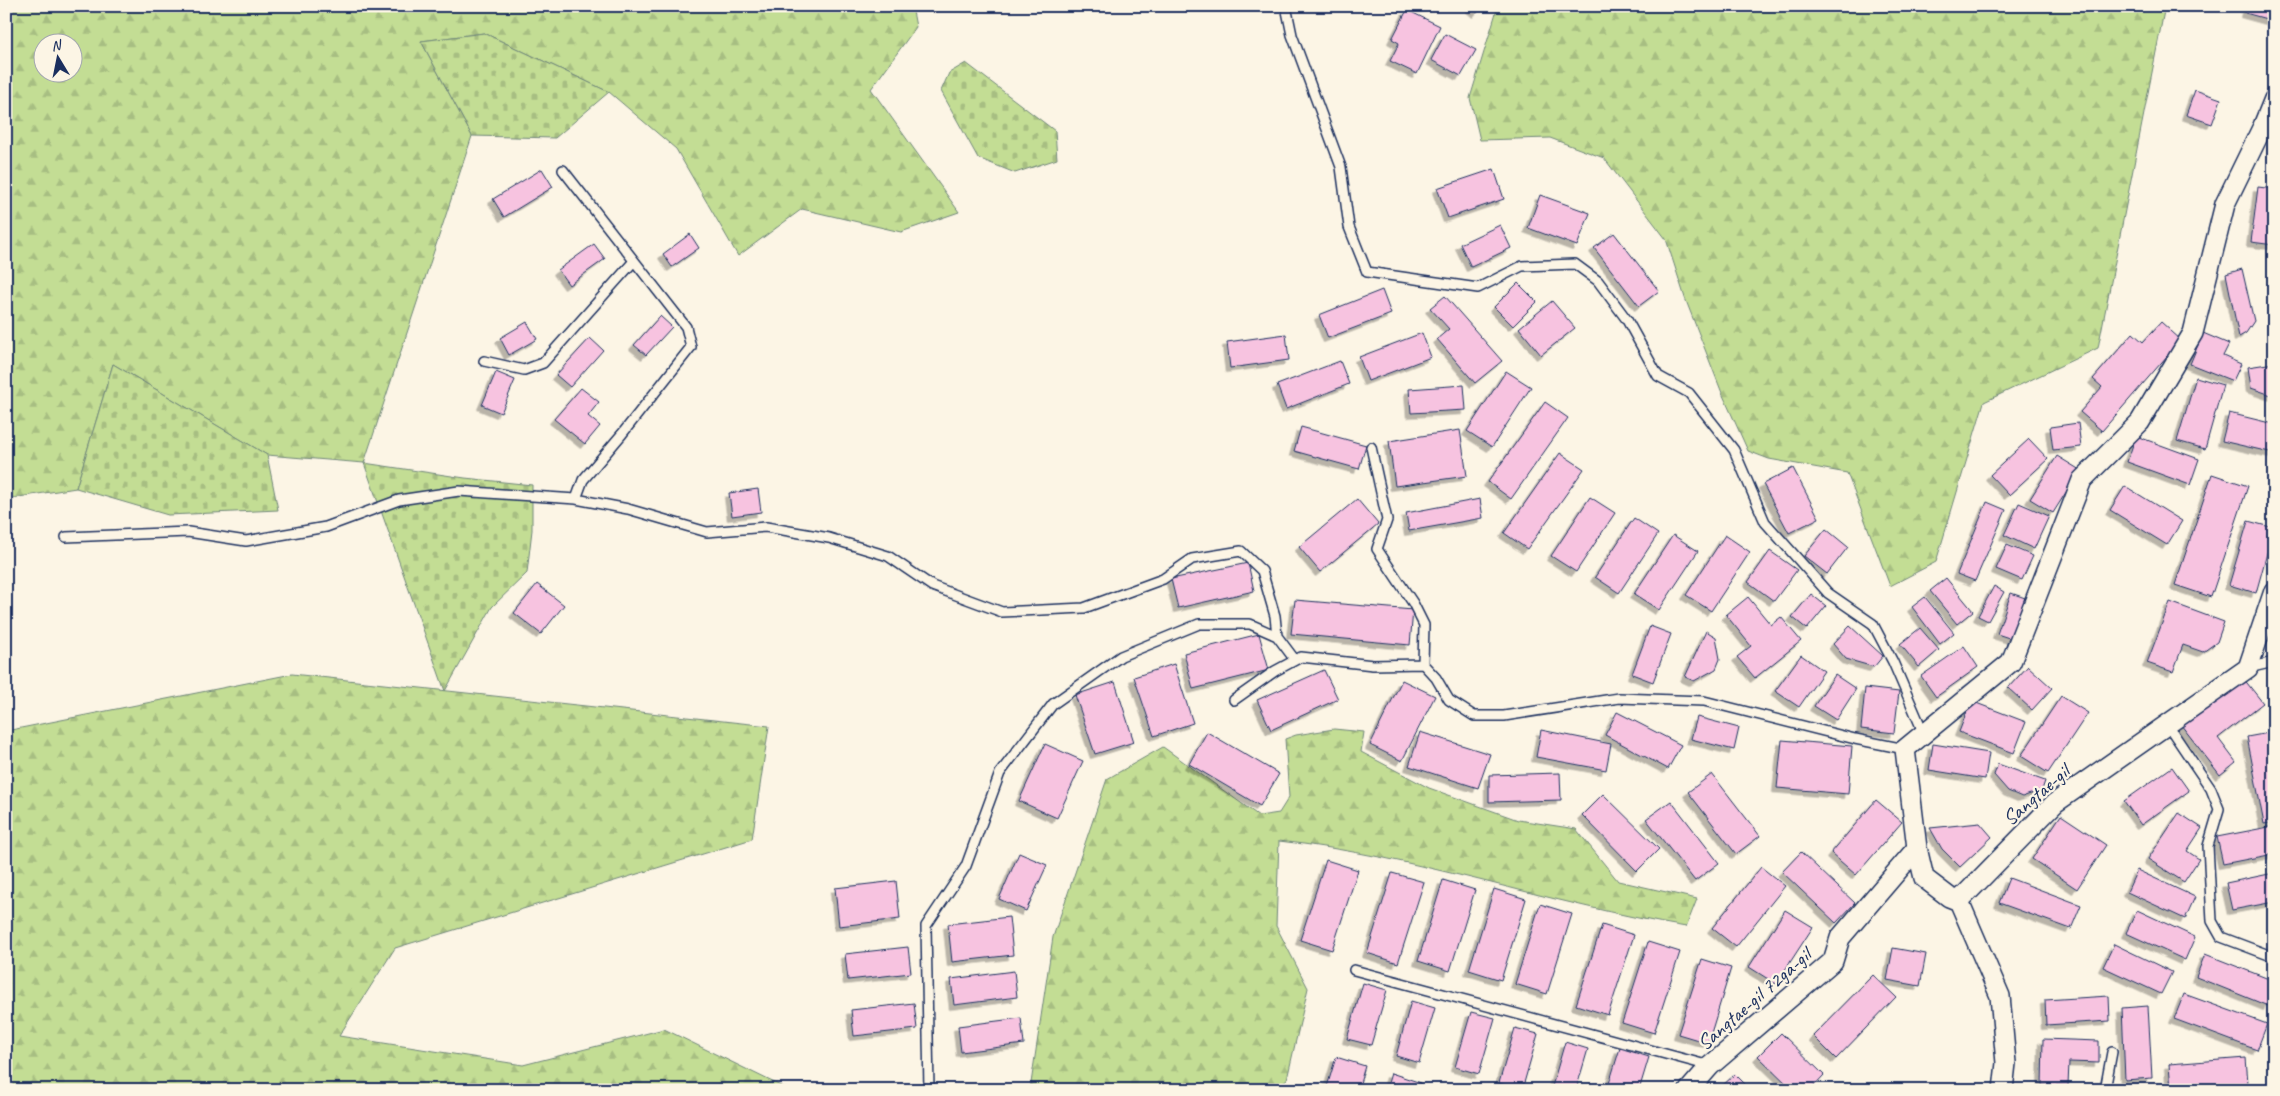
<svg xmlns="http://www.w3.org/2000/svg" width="2280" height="1096" viewBox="0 0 2280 1096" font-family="Caveat,sans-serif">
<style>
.forest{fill:url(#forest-firs);stroke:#6f8679;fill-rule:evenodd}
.cemetery{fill:url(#cemetery-stones);stroke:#6f8679}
.building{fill:#f7c3e0;stroke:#1b2f5e;filter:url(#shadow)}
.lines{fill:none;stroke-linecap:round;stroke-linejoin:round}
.service-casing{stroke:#1b2f5e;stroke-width:12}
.minor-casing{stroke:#1b2f5e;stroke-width:22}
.service{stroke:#fcf5e5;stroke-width:9}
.minor{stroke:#fcf5e5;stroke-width:19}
.labels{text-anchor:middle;stroke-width:4.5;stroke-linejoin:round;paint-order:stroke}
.street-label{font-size:21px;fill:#1b2f5e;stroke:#fcf5e5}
</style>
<defs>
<pattern id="forest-firs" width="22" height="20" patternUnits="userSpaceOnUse" patternTransform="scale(1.25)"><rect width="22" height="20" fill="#c3dd94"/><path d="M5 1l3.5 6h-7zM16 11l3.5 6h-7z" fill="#a7be82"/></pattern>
<pattern id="cemetery-stones" width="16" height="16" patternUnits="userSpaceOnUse" patternTransform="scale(1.25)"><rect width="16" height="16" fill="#c3dd94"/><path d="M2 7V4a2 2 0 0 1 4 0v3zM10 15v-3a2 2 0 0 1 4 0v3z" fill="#a7be82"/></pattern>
<filter id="shadow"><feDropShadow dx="-4.5" dy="4.5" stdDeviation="0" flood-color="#0004"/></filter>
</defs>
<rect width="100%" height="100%" fill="#fcf5e5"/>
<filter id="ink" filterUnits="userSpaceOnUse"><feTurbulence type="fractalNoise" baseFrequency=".02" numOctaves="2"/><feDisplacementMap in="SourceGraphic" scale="10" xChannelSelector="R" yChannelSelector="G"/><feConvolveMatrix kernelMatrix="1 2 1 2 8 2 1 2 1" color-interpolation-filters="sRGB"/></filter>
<g filter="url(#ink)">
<path class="forest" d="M 6,6 L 912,6 L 916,27 L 871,89 L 959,212 L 901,232 L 802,209 L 738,256 L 676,149 L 609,92 L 484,33 L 421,41 L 472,136 L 364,463 L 267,455 L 113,364 L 76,488 L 6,499 ZM 42,42 L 72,42 L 72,72 L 42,72 Z
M 1498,6 L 2165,6 L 2098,348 L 1984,402 L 1936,562 L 1890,586 L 1847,473 L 1769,459 L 1748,451 L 1722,393 L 1685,298 L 1666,239 L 1604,158 L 1550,138 L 1480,140 L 1470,98 Z
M 292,674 L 769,726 L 752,839 L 395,948 L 339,1036 L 523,1065 L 664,1029 L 789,1090 L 6,1090 L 6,731 Z
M 1334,729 L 1364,732 L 1361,752 L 1429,788 L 1518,820 L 1576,829 L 1618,881 L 1697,899 L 1686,927 C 1549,904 1418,856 1279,841 L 1276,926 L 1308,988 L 1287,1079 L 1274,1090 L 1030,1090 L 1053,937 L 1107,779 L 1163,747 L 1259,816 L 1279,813 L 1289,797 L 1285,739 L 1296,735 Z"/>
<path class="cemetery" d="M 484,33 L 609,92 L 555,138 L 472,136 L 421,41 Z
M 966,63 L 1055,131 L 1057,159 L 1015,173 L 978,158 L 941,91 L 949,73 Z
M 113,364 L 267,455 L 278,510 L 168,515 L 76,488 Z
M 364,463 L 465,478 L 532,485 L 532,530 L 527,573 L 492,607 L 445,691 Z"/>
<path class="building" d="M 1469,6 L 1483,6 L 1477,13 Z
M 2247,6 L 2274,6 L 2274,21 L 2245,13 Z
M 1407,10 L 1440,26 L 1417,74 L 1390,61 L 1399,43 L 1392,39 Z
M 1445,34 L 1476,50 L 1461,76 L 1431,60 Z
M 2195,90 L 2221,99 L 2212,124 L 2186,115 Z
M 542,169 L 553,187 L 504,217 L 493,199 Z
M 1494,169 L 1504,199 L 1448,218 L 1437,188 Z
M 2258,187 L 2274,189 L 2274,245 L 2251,242 Z
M 1540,195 L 1590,213 L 1577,246 L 1528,228 Z
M 1500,225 L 1511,248 L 1471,267 L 1460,244 Z
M 1614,233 L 1659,291 L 1639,306 L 1594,248 Z
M 690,234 L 699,248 L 672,267 L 663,254 Z
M 594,244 L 605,259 L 569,285 L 558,270 Z
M 2242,269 L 2254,321 L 2246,333 L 2239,337 L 2226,274 Z
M 1518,283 L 1537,302 L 1513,326 L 1494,307 Z
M 1382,290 L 1391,314 L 1328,338 L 1319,315 Z
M 1445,296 L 1502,361 L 1475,383 L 1437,339 L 1449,329 L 1430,308 Z
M 1552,301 L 1575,328 L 1541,355 L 1519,328 Z
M 660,316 L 672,327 L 646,355 L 634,345 Z
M 527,322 L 537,339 L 509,355 L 500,338 Z
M 2161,322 L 2181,340 L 2102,431 L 2080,412 L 2102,387 L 2093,379 L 2133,333 L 2143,342 Z
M 1422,333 L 1431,357 L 1368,381 L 1359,357 Z
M 2203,333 L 2229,344 L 2223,356 L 2241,364 L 2233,381 L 2190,364 Z
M 1286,334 L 1289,360 L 1230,368 L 1227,342 Z
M 590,338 L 603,350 L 570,387 L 556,375 Z
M 1340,361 L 1349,384 L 1286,409 L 1277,385 Z
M 2274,363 L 2274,396 L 2251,388 L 2248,367 Z
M 1506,371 L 1531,387 L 1492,447 L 1467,431 Z
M 496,372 L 515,380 L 501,413 L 482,405 Z
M 2196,377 L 2223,385 L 2205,449 L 2177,441 Z
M 1464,385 L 1466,410 L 1411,413 L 1409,389 Z
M 581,388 L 599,402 L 588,416 L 600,426 L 585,444 L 554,419 Z
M 1545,402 L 1568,418 L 1511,499 L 1488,482 Z
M 2229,413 L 2274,424 L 2274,453 L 2222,441 Z
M 2078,423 L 2081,447 L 2053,450 L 2050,427 Z
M 1301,427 L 1366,445 L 1359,469 L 1294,451 Z
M 1460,430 L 1467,476 L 1395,486 L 1389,441 Z
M 2136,436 L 2199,459 L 2190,485 L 2127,462 Z
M 2029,439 L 2048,459 L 2009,495 L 1990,475 Z
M 1560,453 L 1584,469 L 1527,549 L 1504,533 Z
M 2057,456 L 2080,470 L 2053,513 L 2030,499 Z
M 1793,468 L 1819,518 L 1789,533 L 1763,484 Z
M 2212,474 L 2248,486 L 2211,597 L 2175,585 Z
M 2125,486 L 2182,521 L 2167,545 L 2110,510 Z
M 758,489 L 761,512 L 732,516 L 729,493 Z
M 1590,497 L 1615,513 L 1576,572 L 1551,556 Z
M 1357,499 L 1378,524 L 1320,572 L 1299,547 Z
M 1480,499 L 1483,518 L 1409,531 L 1406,513 Z
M 1987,502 L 2006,510 L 1975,581 L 1957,574 Z
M 2019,503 L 2049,516 L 2034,549 L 2004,535 Z
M 1634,518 L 1658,534 L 1619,593 L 1595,577 Z
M 2248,521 L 2274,528 L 2256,593 L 2229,585 Z
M 1826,529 L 1848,547 L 1827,574 L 1804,556 Z
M 1673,535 L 1698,551 L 1659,610 L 1634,594 Z
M 1725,535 L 1750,552 L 1711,611 L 1686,595 Z
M 2007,545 L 2033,556 L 2022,580 L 1996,569 Z
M 1770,551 L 1797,570 L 1774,601 L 1748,582 Z
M 1248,563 L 1254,591 L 1178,608 L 1171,579 Z
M 1946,578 L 1973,611 L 1957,624 L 1930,591 Z
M 537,584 L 564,605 L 541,634 L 514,613 Z
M 1994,586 L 2004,592 L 1988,621 L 1978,616 Z
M 2011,593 L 2028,599 L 2015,640 L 1997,634 Z
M 1811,594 L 1826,606 L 1807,629 L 1792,617 Z
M 1748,597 L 1771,625 L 1781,617 L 1801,641 L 1755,678 L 1737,657 L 1751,646 L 1726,615 Z
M 1925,597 L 1954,633 L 1940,644 L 1912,607 Z
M 1295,600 L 1413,610 L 1410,645 L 1291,634 Z
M 2170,602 L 2224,622 L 2217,642 L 2203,652 L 2183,645 L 2173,672 L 2147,663 Z
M 1650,626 L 1671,634 L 1653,682 L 1632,674 Z
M 1850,626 L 1883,656 L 1874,667 L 1846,659 L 1833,644 Z
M 1920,628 L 1939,650 L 1919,667 L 1900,644 Z
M 1706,631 L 1716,637 L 1720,659 L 1716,669 L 1694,681 L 1685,677 Z
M 1259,634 L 1269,670 L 1193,689 L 1184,653 Z
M 1964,646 L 1978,667 L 1936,697 L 1921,676 Z
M 1801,655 L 1824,671 L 1799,707 L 1775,691 Z
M 1174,664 L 1193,723 L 1154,736 L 1134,677 Z
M 2028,666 L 2052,688 L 2032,710 L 2008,688 Z
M 1324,670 L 1338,699 L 1271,730 L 1257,700 Z
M 1835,675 L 1856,689 L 1836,720 L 1814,706 Z
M 2243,678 L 2263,703 L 2218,738 L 2236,762 L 2220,775 L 2181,725 Z
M 1402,680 L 1435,696 L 1402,761 L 1370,745 Z
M 1115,682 L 1134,742 L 1095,754 L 1075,695 Z
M 1865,688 L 1899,692 L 1894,733 L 1861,729 Z
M 2061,696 L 2088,713 L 2048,773 L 2021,756 Z
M 1971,701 L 2026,722 L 2014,753 L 1959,732 Z
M 1617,712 L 1681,745 L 1668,769 L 1605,735 Z
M 1697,717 L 1739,728 L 1734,750 L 1691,739 Z
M 1541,730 L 1611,744 L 1606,770 L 1536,757 Z
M 1207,732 L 1279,774 L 1260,806 L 1189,764 Z
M 1420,732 L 1490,754 L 1478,788 L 1409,766 Z
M 2274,732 L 2274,822 L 2264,824 L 2247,737 Z
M 1782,740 L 1852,746 L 1848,794 L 1777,788 Z
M 1045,744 L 1083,761 L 1057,818 L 1019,801 Z
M 1933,744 L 1989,753 L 1985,779 L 1929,770 Z
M 1998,764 L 2045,781 L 2042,790 L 2022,797 L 2008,791 L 1994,775 Z
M 2172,767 L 2189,791 L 2141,825 L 2124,801 Z
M 1560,773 L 1561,800 L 1489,802 L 1489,775 Z
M 1712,774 L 1760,836 L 1736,854 L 1688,792 Z
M 1603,794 L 1659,849 L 1637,871 L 1582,815 Z
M 1876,800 L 1902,822 L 1856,875 L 1831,853 Z
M 1671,801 L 1719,863 L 1695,881 L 1646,819 Z
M 2179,813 L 2202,828 L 2187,851 L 2199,859 L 2184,882 L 2148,859 Z
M 2061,815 L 2106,845 L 2077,889 L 2032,859 Z
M 1980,823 L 1992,837 L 1960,867 L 1942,849 L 1930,828 Z
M 2274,826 L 2274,854 L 2223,864 L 2217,837 Z
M 1801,852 L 1855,903 L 1836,923 L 1782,872 Z
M 1019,853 L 1047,865 L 1026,911 L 999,899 Z
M 1326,860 L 1358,870 L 1332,950 L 1300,940 Z
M 1761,867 L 1785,886 L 1736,947 L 1712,928 Z
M 2137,870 L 2195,897 L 2185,919 L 2127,892 Z
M 1392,873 L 1424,882 L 1398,963 L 1367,953 Z
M 2274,873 L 2274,902 L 2232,910 L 2226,883 Z
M 2009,878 L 2081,905 L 2071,929 L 1999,903 Z
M 1443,880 L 1475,890 L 1450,971 L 1418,961 Z
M 896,881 L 900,919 L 839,926 L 835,888 Z
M 1494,889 L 1526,899 L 1501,980 L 1469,970 Z
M 1540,904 L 1572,914 L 1547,994 L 1515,984 Z
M 1785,910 L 1813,927 L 1776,984 L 1749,967 Z
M 2137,910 L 2195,937 L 2185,960 L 2126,933 Z
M 1009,917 L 1013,955 L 952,962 L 948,924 Z
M 1602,925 L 1634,935 L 1608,1015 L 1576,1005 Z
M 1648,942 L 1680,952 L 1654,1033 L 1622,1023 Z
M 2114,944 L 2172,972 L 2161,994 L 2103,967 Z
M 908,947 L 911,973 L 848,980 L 845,954 Z
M 1893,948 L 1926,954 L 1920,986 L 1887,980 Z
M 2205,954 L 2274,981 L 2274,991 L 2268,1006 L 2196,977 Z
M 1702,959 L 1731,968 L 1708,1043 L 1678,1034 Z
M 1014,971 L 1017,997 L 954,1005 L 951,979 Z
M 1873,975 L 1896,997 L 1836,1059 L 1813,1036 Z
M 1363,983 L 1387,990 L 1371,1045 L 1347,1039 Z
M 2184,994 L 2267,1024 L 2257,1050 L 2174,1019 Z
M 2109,996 L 2110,1021 L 2046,1025 L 2045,1000 Z
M 1411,1001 L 1435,1008 L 1419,1063 L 1396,1056 Z
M 914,1003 L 917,1029 L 854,1036 L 851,1010 Z
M 2148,1006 L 2152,1078 L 2125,1080 L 2122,1008 Z
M 1471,1012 L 1495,1018 L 1479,1074 L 1455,1067 Z
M 1021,1018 L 1024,1044 L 961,1052 L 958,1026 Z
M 1515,1028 L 1538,1034 L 1522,1090 L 1499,1083 Z
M 1781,1033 L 1824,1075 L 1810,1090 L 1793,1090 L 1758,1056 Z
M 2043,1039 L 2099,1041 L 2099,1063 L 2069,1062 L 2068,1086 L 2042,1085 Z
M 1565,1042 L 1588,1049 L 1576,1090 L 1551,1090 Z
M 1620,1048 L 1649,1057 L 1639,1090 L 1607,1090 Z
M 1336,1057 L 1365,1066 L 1358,1090 L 1326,1090 Z
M 2246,1058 L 2248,1083 L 2171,1090 L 2169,1064 Z
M 1391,1073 L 1421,1083 L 1418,1090 L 1386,1090 Z
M 1735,1074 L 1751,1090 L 1718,1090 Z"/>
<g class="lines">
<defs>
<path id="service" d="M 1286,6 L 1292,35 L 1341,167 L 1349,227 L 1367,272 L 1478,288 L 1522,266 L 1575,264 L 1598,281 L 1627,320 L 1658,376 L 1689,393 L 1734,450 L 1765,522 L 1828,593 L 1873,624 L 1893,662 L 1924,734
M 563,170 L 686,327 L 691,347 L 622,434 L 583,480 L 576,499
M 484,361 L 524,370 L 543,363 L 634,261
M 1371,447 L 1387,520 L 1377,549 L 1413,603 L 1424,625 L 1423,664 L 1436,678 L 1449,700 L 1474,716 L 1504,716 L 1619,698 L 1704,701 L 1855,739 L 1905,749
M 66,537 L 188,532 L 246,541 L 326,527 L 399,500 L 459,491 L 576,499 L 628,509 L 707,532 L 766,527 L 829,538 L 888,556 L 932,586 L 1002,612 L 1084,608 L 1163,579 L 1192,559 L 1241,551 L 1262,571 L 1275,616 L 1277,636
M 2248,668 L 2274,662
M 1234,700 L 1275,671 L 1301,657 L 1373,665 L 1423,664
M 2167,724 L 2211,789 L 2219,809 L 2208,846 L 2212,921 L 2221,937 L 2274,957
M 1354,970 L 1710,1066
M 929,1090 L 926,926 L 966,866 L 1000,773 L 1053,704 L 1121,656 L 1199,624 L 1250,624 L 1277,636 L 1295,660
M 2105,1090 L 2112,1052"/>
<path id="minor" d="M 1959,901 L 1949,897 L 1924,878 L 1917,848 L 1905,749 L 2011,662 L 2082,480 L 2140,422 L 2193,333 L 2225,204 L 2263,126 L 2274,99
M 1689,1090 L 1710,1066 L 1833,961 L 1840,938 L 1917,848
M 2003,1090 L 2006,1063 L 2000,996 L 1959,901 L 2055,803 L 2248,668 L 2274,591"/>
</defs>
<use href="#service" class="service-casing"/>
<use href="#minor" class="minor-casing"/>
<use href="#service" class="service"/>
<use href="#minor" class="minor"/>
</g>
</g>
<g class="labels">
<g class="street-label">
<text transform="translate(2036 795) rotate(-41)" y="7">Sangtae-gil</text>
<text transform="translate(1754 999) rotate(-41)" y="7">Sangtae-gil 72ga-gil</text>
</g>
</g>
<rect width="2280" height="1096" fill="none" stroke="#fcf5e5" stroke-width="25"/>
<rect x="12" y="12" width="2255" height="1071" fill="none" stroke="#1b2f5e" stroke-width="2" filter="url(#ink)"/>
<g transform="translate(58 58) rotate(350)"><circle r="24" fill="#fcf5e5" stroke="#a2a6af"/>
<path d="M0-4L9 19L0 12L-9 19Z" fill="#1b2f5e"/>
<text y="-8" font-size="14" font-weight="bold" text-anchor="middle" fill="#1b2f5e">N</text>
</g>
</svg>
